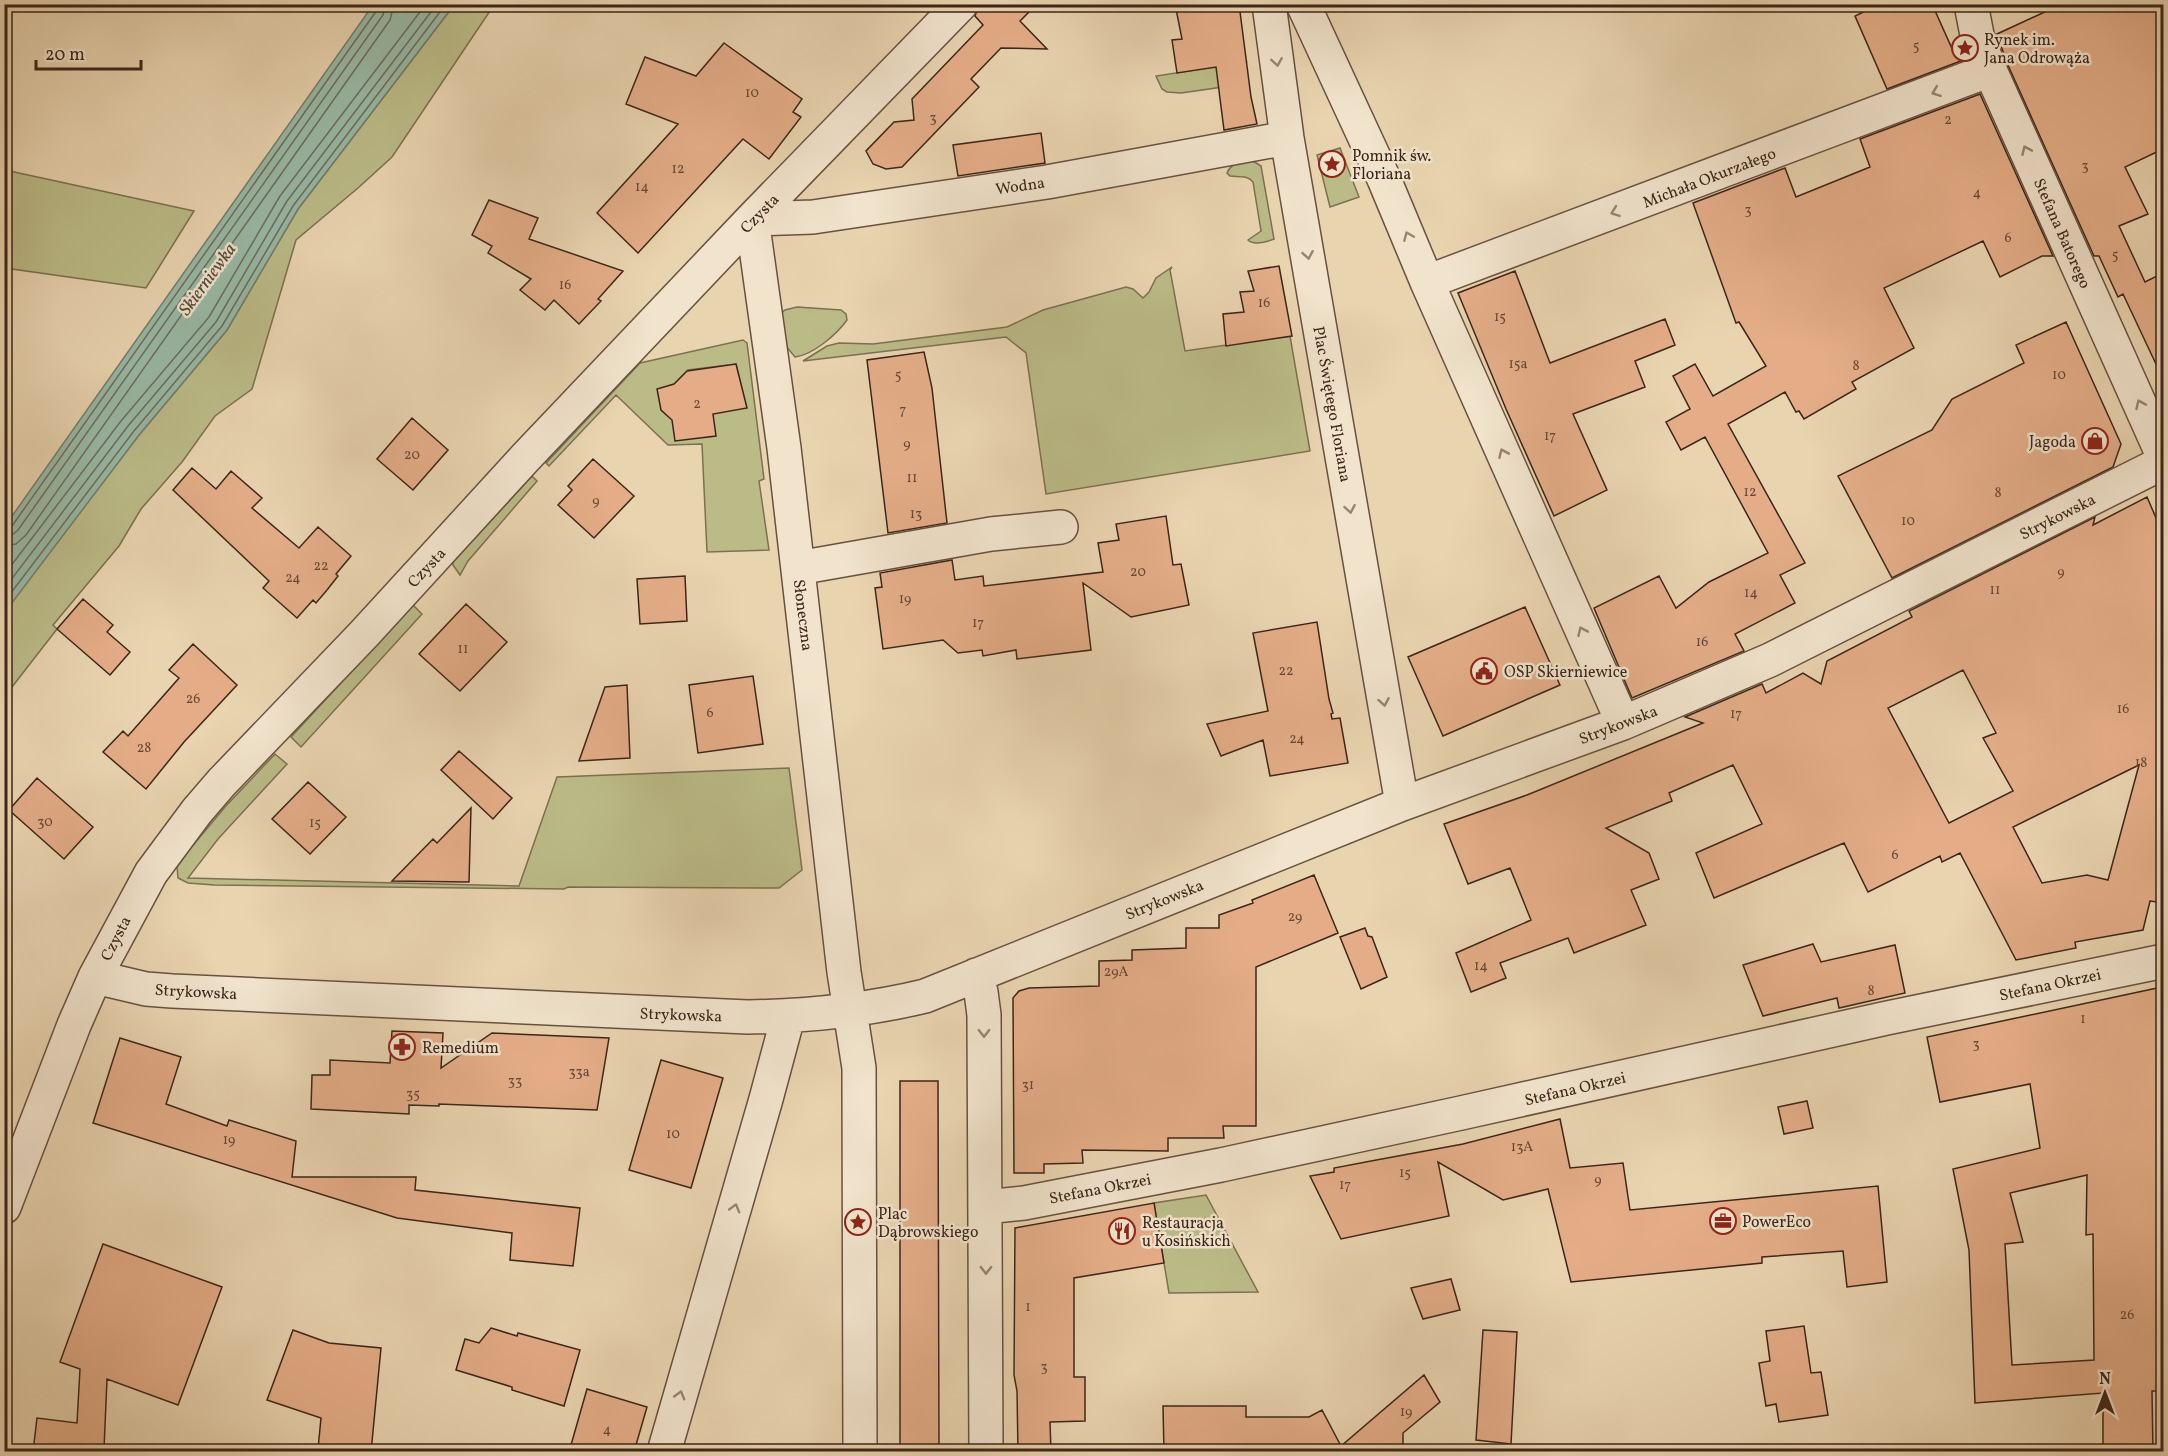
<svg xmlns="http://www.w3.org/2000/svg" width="2168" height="1456" viewBox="0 0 2168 1456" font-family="Vollkorn,serif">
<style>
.green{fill:#bb8;stroke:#7c7051;stroke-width:1.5;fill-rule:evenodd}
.water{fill:#99b9a6;stroke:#747e6e;stroke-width:1.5}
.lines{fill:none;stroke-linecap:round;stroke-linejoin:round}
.shore{stroke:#6b6f60;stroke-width:1.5}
.building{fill:#e4ad88;stroke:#3d251a;stroke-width:1.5;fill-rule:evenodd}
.minor-casing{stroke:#685140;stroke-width:36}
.minor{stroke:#f1e3cc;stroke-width:33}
.oneway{stroke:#978473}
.labels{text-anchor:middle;stroke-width:5;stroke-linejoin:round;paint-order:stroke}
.number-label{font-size:14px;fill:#674736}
.poi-label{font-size:16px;fill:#3d251a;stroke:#f1e3cc;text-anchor:start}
.street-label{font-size:16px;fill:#3d251a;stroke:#f1e3cc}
.water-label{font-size:18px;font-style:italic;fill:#544a3d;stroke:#f1e3cc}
</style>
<rect width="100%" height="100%" fill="#e9d4b0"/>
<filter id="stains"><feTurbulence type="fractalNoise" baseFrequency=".00333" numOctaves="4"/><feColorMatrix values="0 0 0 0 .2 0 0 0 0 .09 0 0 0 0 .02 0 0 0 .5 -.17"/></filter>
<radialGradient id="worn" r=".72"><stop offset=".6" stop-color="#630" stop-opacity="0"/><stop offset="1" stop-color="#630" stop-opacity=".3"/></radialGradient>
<path class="green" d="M 454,5 L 494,5 L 392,157 L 358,188 L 296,240 L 252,389 L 215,416 L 182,462 L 141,509 L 119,546 L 53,625 L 57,629 L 5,696 L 4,612 L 139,435 L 227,330 L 298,209 Z
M 1246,62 L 1223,87 L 1181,93 L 1167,92 L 1162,89 L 1156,76 Z
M 1340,148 L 1359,197 L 1330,207 L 1317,155 Z
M 1253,161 L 1261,166 L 1274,239 C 1266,242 1254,246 1248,240 L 1261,231 L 1253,182 C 1248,175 1238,177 1230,176 L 1227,173 C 1231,162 1243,162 1253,161 Z
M 5,170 L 194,211 L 146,288 L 5,268 Z
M 1172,267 L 1170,270 L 1185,351 L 1290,336 L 1310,451 L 1046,494 L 1026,353 L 1006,337 L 803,361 L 827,346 L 839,343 L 873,344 L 1007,327 L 1043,310 L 1126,287 L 1133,289 L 1143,298 L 1149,292 L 1156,278 Z
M 797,307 L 841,310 L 846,314 L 847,320 C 837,334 813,355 795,357 L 785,345 L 778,316 L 785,310 Z
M 743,340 L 747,343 L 764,479 L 759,481 L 769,550 L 707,552 L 702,444 L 668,445 L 616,395 L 549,466 L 546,463 L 640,363 ZM 736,364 L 746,408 L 688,371 L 688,370 Z
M 532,476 L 537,481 L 468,561 L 460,575 L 453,565 L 453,562 Z
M 413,605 L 422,614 L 301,747 L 291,737 Z
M 275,754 L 287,764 L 218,839 L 188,878 L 519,886 L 557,777 L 789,768 L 802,870 L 779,888 L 568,887 L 564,889 L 214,885 L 188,883 L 178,878 L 177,867 L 189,850 L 225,807 Z
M 1206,1195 L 1258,1292 L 1169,1293 L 1154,1203 Z"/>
<path class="water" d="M 373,5 L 454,5 L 298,209 L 227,330 L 139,435 L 5,612 L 5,526 Z"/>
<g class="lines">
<path class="shore" d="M 4,529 L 12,526 L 377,10 L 378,4
M 4,537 L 12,535 L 18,530 L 383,15 L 385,4
M 4,546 L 16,544 L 26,535 L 390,20 L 394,4
M 4,575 L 121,421 L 209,317 L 280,196 L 426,4
M 4,589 L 128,426 L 216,322 L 287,201 L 437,4
M 4,602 L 134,431 L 222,326 L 293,206 L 446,4"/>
</g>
<path class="building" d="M 979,4 L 1037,4 L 1020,21 L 1047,49 L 1001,48 L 971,79 L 979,87 L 902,167 L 886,169 L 873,164 L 866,151 L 894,122 L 914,120 L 912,99 L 983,25 L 975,16 Z
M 1175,4 L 1239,4 L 1251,97 L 1257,124 L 1224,130 L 1216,67 L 1177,73 L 1172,40 L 1182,39 Z
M 1880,4 L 1932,4 L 1954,53 L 1962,50 L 1966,59 L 1887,89 L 1855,16 Z
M 2062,4 L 2163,4 L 2163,149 L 2125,167 L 2148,214 L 2119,226 L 2145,282 L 2163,273 L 2163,379 L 2123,294 L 2118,297 L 2099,256 L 2094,256 L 2007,63 L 1997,34 Z
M 724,43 L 802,99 L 793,112 L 801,117 L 769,159 L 743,139 L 638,253 L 597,213 L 678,124 L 626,104 L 645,57 L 696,76 Z
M 1980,94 L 2053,256 L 2042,256 L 2000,277 L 1983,241 L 1884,288 L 1914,348 L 1852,382 L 1856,389 L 1804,419 L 1799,411 L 1796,412 L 1785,392 L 1728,424 L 1805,563 L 1780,575 L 1795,603 L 1735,634 L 1744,651 L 1632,698 L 1594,608 L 1659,576 L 1676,608 L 1709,582 L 1768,553 L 1705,437 L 1681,450 L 1666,422 L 1690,409 L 1673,376 L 1695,364 L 1713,396 L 1766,366 L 1739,322 L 1736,323 L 1693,203 L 1785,168 L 1796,197 L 1870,167 L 1860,139 Z
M 1041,133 L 1045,163 L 958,176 L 953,145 Z
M 489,200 L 538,218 L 529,239 L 623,271 L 598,299 L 601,301 L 579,324 L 554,300 L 545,310 L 520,290 L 531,279 L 488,253 L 492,246 L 472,235 Z
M 1279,266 L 1292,336 L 1226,346 L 1223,314 L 1244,312 L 1240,292 L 1254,291 L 1248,271 Z
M 1515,271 L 1550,363 L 1665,319 L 1675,345 L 1635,361 L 1645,387 L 1573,414 L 1607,490 L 1554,516 L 1506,409 L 1458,293 Z
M 2066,322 L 2121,444 L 2113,467 L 1892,578 L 1838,476 L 1932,430 L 1952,399 L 2024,363 L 2016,345 Z
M 924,352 L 932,388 L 947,523 L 888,533 L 867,360 Z
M 736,364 L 747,408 L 713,414 L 716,436 L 675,441 L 672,420 L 661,410 L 657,389 L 674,384 L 687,371 Z
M 412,418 L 448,450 L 413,490 L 377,459 Z
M 593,459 L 634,496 L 594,538 L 558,505 L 572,490 L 568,486 Z
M 192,468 L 216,489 L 231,471 L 262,498 L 252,508 L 299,548 L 318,527 L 351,556 L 336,574 L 338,576 L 327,590 L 316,603 L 313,600 L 297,618 L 263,588 L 269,581 L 173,490 Z
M 2147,497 L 2163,534 L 2163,877 L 2157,902 L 2150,901 L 2143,930 L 2075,942 L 2076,948 L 2016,960 L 1960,853 L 1942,862 L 1940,856 L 1868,892 L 1844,843 L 1714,898 L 1696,853 L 1762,824 L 1733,765 L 1669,793 L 1672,801 L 1606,828 L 1649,853 L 1659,879 L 1631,890 L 1646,925 L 1574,953 L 1568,938 L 1500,963 L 1506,978 L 1471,992 L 1456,953 L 1531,920 L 1510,868 L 1468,884 L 1444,824 L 1527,795 L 1703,723 L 1685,717 L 1762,684 L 1766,693 L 1803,673 L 1821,684 L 1827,661 L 1912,617 L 1909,611 L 2095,517 L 2093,525 ZM 1963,670 L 1996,733 L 1983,738 L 2013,791 L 1949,823 L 1888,708 ZM 2139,765 L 2108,880 L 2087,875 L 2042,883 L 2013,827 Z
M 1166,516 L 1173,565 L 1181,564 L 1189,605 L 1131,617 L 1083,583 L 1091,650 L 1017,659 L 1016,650 L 983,656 L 982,650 L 958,653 L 943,640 L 883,649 L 875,588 L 882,587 L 880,573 L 952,560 L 955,580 L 983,576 L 984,586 L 1103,572 L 1098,543 L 1119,540 L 1116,524 Z
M 685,576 L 687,621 L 640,624 L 637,579 Z
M 83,599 L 113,625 L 107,632 L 130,652 L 110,675 L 57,629 Z
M 466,604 L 507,642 L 460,691 L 419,654 Z
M 1525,607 L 1560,685 L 1443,736 L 1408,657 Z
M 1317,622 L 1329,699 L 1333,713 L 1331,714 L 1332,719 L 1340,718 L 1348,763 L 1270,776 L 1263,740 L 1221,756 L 1207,724 L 1268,711 L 1253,633 Z
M 193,644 L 237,685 L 184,742 L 146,789 L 103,752 L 123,731 L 128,736 L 179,678 L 169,670 Z
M 753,676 L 763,744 L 698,753 L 689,685 Z
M 627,685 L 630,758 L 579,761 L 605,687 Z
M 459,751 L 512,798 L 493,819 L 441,770 Z
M 37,778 L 93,827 L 64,859 L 9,810 Z
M 308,782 L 346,817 L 310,854 L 272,819 Z
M 471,808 L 469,882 L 392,881 L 433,839 L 437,843 Z
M 1314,875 L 1338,933 L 1256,967 L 1256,1126 L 1223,1126 L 1224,1138 L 1168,1138 L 1168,1151 L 1082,1150 L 1083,1163 L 1044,1164 L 1044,1173 L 1014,1173 L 1013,998 L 1019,991 L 1029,988 L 1099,986 L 1099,961 L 1132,960 L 1132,950 L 1186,948 L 1186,928 L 1219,928 L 1219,915 L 1253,903 L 1252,900 Z
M 1365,928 L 1368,936 L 1372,937 L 1387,977 L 1361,989 L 1340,937 Z
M 1813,944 L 1821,962 L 1895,945 L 1905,993 L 1839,1008 L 1837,998 L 1763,1016 L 1743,965 Z
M 2162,987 L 2161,1126 L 2163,1223 L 2160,1391 L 2152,1391 L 2153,1452 L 2103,1452 L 2103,1393 L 1975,1403 L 1969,1250 L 1953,1169 L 2040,1148 L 2030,1084 L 1940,1102 L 1927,1037 ZM 2087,1175 L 2086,1235 L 2093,1234 L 2094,1360 L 2012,1365 L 2005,1244 L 2023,1242 L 2010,1193 Z
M 392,1031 L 443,1033 L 441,1068 L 492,1033 L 609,1038 L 597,1110 L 439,1104 L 439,1106 L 409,1105 L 409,1114 L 311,1109 L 312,1075 L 330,1075 L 330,1060 L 390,1063 Z
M 120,1038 L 181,1057 L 166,1104 L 227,1126 L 229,1120 L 296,1141 L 292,1177 L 416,1177 L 415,1190 L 580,1208 L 573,1266 L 510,1260 L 512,1233 L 397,1218 L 93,1123 Z
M 661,1060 L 723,1078 L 691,1188 L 629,1170 Z
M 900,1081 L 938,1081 L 939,1452 L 900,1452 Z
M 1807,1101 L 1813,1128 L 1784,1134 L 1778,1107 Z
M 1560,1119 L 1570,1168 L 1623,1163 L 1630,1210 L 1878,1186 L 1887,1282 L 1847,1287 L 1843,1251 L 1762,1257 L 1762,1263 L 1571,1282 L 1548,1189 L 1503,1200 L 1438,1162 L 1449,1216 L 1341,1239 L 1310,1176 L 1334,1172 L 1334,1168 L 1371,1161 L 1463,1144 Z
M 1154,1203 L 1164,1263 L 1074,1278 L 1074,1377 L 1085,1377 L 1085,1421 L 1050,1422 L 1051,1452 L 1018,1452 L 1017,1391 L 1014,1375 L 1015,1228 Z
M 103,1244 L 222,1287 L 178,1405 L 107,1379 L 104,1449 L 91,1449 L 90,1452 L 33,1452 L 37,1418 L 77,1423 L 80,1369 L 60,1362 Z
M 1451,1279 L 1460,1310 L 1423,1319 L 1411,1288 Z
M 1804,1326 L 1811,1373 L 1821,1372 L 1828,1415 L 1779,1422 L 1776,1404 L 1766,1406 L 1759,1363 L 1770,1361 L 1766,1331 Z
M 491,1328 L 517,1336 L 518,1333 L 580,1350 L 564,1406 L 512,1390 L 512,1387 L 456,1370 L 465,1339 L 479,1343 Z
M 293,1330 L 329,1343 L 381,1348 L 371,1452 L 318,1449 L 321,1418 L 267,1400 Z
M 1483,1330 L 1517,1332 L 1511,1444 L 1476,1440 Z
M 1424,1375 L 1440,1402 L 1403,1433 L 1403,1452 L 1164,1452 L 1163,1406 L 1246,1406 L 1246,1417 L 1309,1417 L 1322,1410 L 1341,1446 Z
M 587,1389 L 647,1407 L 634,1452 L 569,1452 Z"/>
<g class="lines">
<defs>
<path id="minor" d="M 1269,4 L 1287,138 L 1402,804
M 1303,4 L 1384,179 L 1427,282 L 1623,723
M 1971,4 L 1977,35 L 1990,70 L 2164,458
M 1427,282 L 1990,70
M 798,568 L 991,534 L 1061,527
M 976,975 L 981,992 L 984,1015 L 986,1452
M 95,977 L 146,989 L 172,991 L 748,1017 C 808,1016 867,1010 925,996 L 1402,804 L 1623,723 L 1770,660 L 2164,462
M 4,1207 L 74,1025 L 95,977 L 151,873 L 197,811 L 222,782 L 364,634 L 526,457 L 752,219 L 961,4
M 985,1207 L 1024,1203 L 1221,1165 L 1461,1113 L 1887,1018 L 2164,961
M 664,1452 L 766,1099 L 788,1017
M 860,1452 L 859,1068 L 844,972 L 784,448 L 752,219 L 813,217 L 1047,182 L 1287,138"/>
</defs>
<use href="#minor" class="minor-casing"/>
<use href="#minor" class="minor"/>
</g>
<defs><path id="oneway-chevron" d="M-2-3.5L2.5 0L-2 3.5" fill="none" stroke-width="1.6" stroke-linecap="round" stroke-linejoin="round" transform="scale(1.5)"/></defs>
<g class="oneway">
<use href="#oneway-chevron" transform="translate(1277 62) rotate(81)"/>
<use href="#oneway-chevron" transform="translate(1936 92) rotate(159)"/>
<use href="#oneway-chevron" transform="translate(2026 150) rotate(-114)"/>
<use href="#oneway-chevron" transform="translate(1615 212) rotate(160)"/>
<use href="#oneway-chevron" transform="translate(1408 236) rotate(-113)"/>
<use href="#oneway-chevron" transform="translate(1308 255) rotate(80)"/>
<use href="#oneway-chevron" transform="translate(2140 404) rotate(-114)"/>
<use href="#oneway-chevron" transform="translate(1503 453) rotate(-114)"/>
<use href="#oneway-chevron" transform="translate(1350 509) rotate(80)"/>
<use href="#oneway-chevron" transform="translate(1582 631) rotate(-114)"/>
<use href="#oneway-chevron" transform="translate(1384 702) rotate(80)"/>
<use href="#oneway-chevron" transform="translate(984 1033) rotate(89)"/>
<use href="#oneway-chevron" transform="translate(735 1208) rotate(-74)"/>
<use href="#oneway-chevron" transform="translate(986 1270) rotate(90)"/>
<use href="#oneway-chevron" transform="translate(680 1395) rotate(-74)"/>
</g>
<defs>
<symbol id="sight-ring" viewBox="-11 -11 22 22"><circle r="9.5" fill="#f1e3cc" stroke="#8f2418" stroke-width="1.5"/><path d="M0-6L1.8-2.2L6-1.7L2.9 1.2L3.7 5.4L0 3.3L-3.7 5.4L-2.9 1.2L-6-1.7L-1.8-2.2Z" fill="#8f2418"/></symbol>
<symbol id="shop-ring" viewBox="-11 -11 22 22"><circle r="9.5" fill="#f1e3cc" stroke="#8f2418" stroke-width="1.5"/><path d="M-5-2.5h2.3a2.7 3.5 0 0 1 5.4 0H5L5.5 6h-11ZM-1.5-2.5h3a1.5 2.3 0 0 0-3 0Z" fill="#8f2418"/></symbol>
<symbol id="civic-ring" viewBox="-11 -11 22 22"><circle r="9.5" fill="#f1e3cc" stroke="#8f2418" stroke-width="1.5"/><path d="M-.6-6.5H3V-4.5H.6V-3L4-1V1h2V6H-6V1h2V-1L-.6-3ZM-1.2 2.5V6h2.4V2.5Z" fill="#8f2418"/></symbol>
<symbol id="pharmacy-ring" viewBox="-11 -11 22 22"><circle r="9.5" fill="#f1e3cc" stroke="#8f2418" stroke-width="1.5"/><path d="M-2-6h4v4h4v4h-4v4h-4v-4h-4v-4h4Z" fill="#8f2418"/></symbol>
<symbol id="office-ring" viewBox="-11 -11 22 22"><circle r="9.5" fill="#f1e3cc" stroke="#8f2418" stroke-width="1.5"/><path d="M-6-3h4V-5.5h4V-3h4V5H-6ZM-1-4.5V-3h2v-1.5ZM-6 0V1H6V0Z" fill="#8f2418"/></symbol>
<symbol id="restaurant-ring" viewBox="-11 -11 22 22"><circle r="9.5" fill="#f1e3cc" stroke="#8f2418" stroke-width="1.5"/><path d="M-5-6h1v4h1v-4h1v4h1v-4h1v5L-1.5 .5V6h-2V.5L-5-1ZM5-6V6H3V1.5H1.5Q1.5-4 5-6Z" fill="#8f2418"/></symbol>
</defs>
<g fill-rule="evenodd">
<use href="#sight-ring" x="1950" y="33" width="30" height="30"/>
<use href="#sight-ring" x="1317" y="149" width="30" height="30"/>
<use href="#shop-ring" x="2080" y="426" width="30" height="30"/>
<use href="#civic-ring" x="1469" y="656" width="30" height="30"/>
<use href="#pharmacy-ring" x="387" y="1032" width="30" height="30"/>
<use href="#office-ring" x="1708" y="1206" width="30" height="30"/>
<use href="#sight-ring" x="843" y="1207" width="30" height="30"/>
<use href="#restaurant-ring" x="1107" y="1216" width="30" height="30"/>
</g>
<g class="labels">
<g class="number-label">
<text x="1916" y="50">5</text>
<text x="752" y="97">10</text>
<text x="933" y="122">3</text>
<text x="1948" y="124">2</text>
<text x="2085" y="170">3</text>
<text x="678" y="173">12</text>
<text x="642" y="191">14</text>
<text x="1977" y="197">4</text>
<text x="1748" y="214">3</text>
<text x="2008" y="242">6</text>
<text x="2115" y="259">5</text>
<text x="565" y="289">16</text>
<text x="1264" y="307">16</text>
<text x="1500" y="321">15</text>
<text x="1518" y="368">15a</text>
<text x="1856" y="370">8</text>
<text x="898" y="379">5</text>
<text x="2059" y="379">10</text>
<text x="697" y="408">2</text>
<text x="903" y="414">7</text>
<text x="1550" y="440">17</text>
<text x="907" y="448">9</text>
<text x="412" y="459">20</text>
<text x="912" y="482">11</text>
<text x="1750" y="496">12</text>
<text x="1998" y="497">8</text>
<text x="596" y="505">9</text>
<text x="916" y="518">13</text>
<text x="1908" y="525">10</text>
<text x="321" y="570">22</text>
<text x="1138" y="576">20</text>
<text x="2061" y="576">9</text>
<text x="293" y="582">24</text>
<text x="1995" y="594">11</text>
<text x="1751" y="597">14</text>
<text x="905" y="603">19</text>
<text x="978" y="627">17</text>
<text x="1702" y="646">16</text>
<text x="463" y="653">11</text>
<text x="1286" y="675">22</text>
<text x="193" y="703">26</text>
<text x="2123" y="713">16</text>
<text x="710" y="717">6</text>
<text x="1736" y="718">17</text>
<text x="1297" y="743">24</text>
<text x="144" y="752">28</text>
<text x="2141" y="767">18</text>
<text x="45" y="826">30</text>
<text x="315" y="827">15</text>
<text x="1895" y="859">6</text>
<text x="1295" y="921">29</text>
<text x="1481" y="970">14</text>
<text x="1116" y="976">29A</text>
<text x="1871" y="995">8</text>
<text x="2083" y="1023">1</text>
<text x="1976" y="1048">3</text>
<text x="579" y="1076">33a</text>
<text x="515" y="1085">33</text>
<text x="1028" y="1089">31</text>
<text x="413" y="1098">35</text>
<text x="673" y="1138">10</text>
<text x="229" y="1144">19</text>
<text x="1522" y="1151">13A</text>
<text x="1405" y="1177">15</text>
<text x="1598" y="1184">9</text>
<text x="1345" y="1189">17</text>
<text x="1028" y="1311">1</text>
<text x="2127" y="1319">26</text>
<text x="1044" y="1371">3</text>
<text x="1406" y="1416">19</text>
<text x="607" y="1434">4</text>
</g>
<g class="poi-label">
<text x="1984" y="45">Rynek im.<tspan x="1984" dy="18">Jana Odrowąża</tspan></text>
<text x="1352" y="161">Pomnik św.<tspan x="1352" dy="18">Floriana</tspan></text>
<text x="2076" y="447" text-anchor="end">Jagoda</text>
<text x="1504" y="677">OSP Skierniewice</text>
<text x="422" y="1053">Remedium</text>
<text x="878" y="1219">Plac<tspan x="878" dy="18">Dąbrowskiego</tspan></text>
<text x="1742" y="1227">PowerEco</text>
<text x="1142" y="1228">Restauracja<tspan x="1142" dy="18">u Kosińskich</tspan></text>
</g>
<g class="street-label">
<text transform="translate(1709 177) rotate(-21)" y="6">Michała Okurzałego</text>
<text transform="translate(1020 185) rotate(-8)" y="6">Wodna</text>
<text transform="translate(759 213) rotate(-46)" y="6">Czysta</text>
<text transform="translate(2063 233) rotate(66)" y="6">Stefana Batorego</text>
<text transform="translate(1333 404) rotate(80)" y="6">Plac Świętego Floriana</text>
<text transform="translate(2057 516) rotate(-27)" y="6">Strykowska</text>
<text transform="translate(426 567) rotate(-47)" y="6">Czysta</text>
<text transform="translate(804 615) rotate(83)" y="6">Słoneczna</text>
<text transform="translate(1618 724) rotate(-21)" y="6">Strykowska</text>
<text transform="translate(1164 899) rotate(-22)" y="6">Strykowska</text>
<text transform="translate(115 938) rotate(-63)" y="6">Czysta</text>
<text transform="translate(2050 984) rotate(-12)" y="6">Stefana Okrzei</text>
<text transform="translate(196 991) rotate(3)" y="6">Strykowska</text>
<text transform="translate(681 1014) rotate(2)" y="6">Strykowska</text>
<text transform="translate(1575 1088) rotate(-13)" y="6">Stefana Okrzei</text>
<text transform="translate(1100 1188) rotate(-11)" y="6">Stefana Okrzei</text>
</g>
<g class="water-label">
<text transform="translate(207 279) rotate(-54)" y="6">Skierniewka</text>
</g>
</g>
<rect width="2168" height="1456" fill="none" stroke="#e9d4b0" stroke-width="24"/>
<rect x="6" y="6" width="2156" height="1444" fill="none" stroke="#3d251a" stroke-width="3"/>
<rect x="12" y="12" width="2144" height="1432" fill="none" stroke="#3d251a" stroke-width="1.5"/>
<g transform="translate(2105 1393)" stroke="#f1e3cc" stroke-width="4.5" paint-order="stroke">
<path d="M0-4.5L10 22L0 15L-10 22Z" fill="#3d251a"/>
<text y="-9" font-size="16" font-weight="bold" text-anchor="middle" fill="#3d251a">N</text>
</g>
<path d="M36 60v9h105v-9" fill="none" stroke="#3d251a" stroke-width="3"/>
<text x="45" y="60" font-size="18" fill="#3d251a" stroke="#f1e3cc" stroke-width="4.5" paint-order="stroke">20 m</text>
<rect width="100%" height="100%" filter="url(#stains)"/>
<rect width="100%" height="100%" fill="url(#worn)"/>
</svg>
